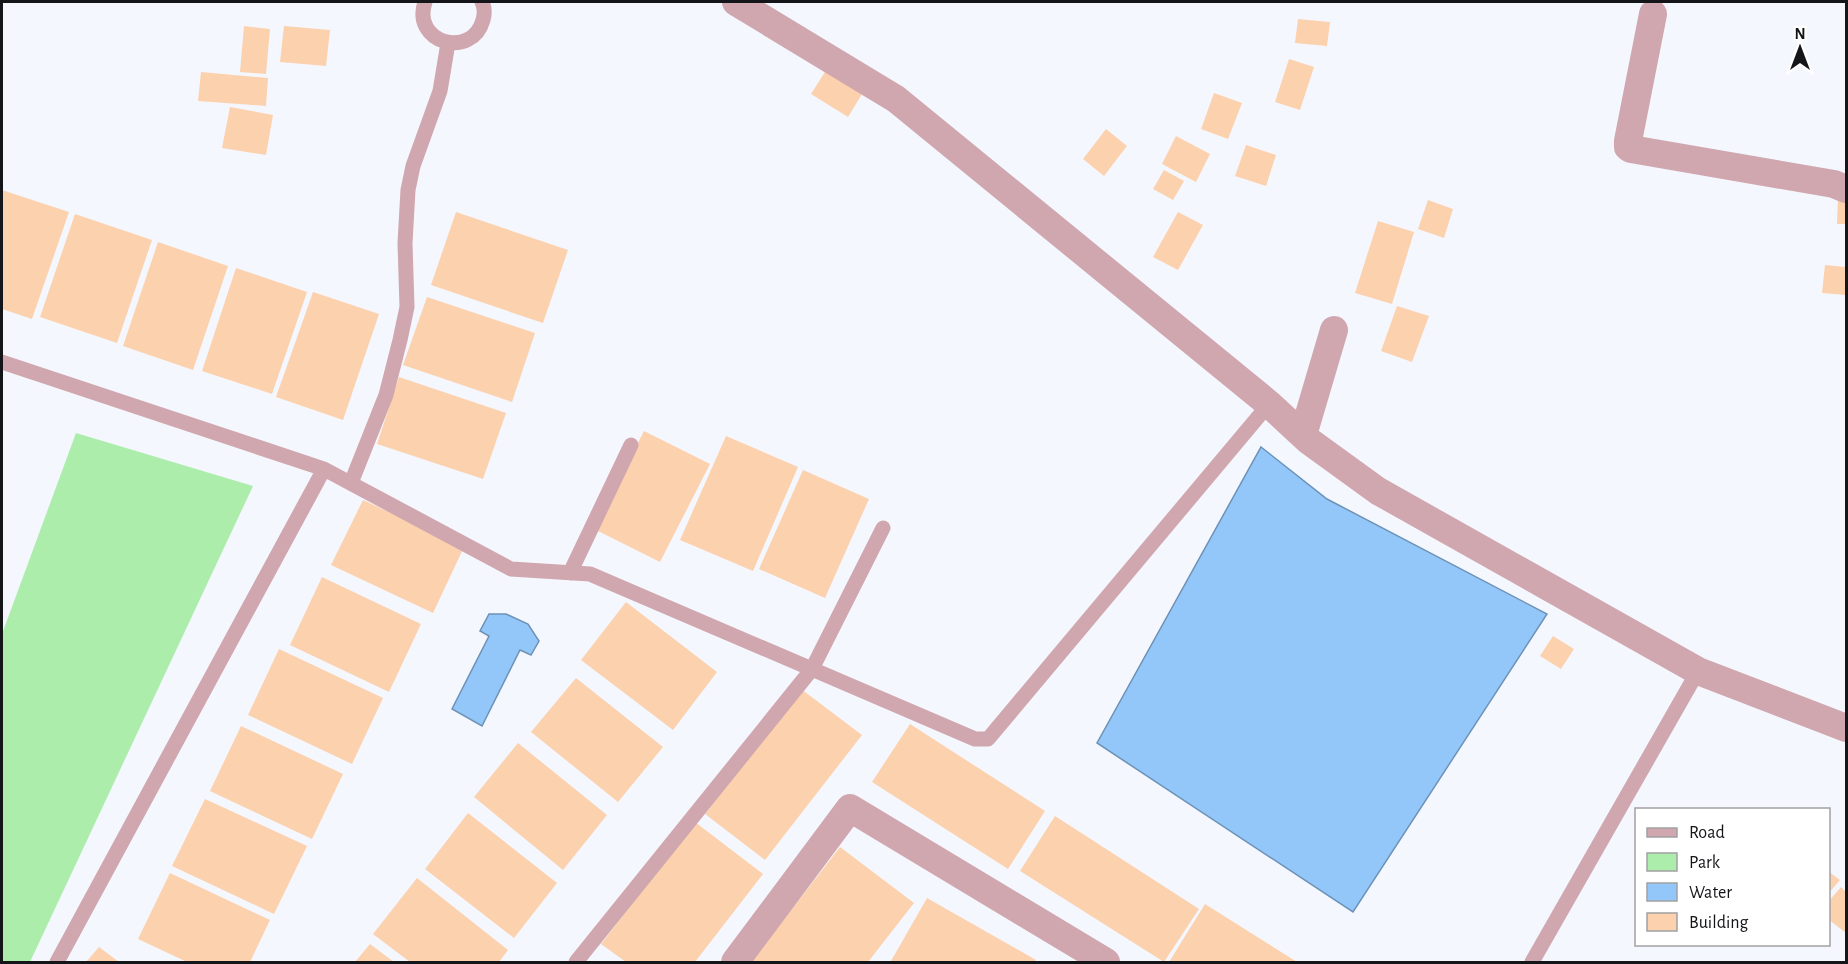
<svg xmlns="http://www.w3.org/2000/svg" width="1848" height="964" viewBox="0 0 1848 964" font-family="'Alegreya Sans',sans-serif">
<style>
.green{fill:#acedac}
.water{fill:#93c7f9;stroke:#6d92b6;stroke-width:1.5}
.building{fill:#fcd1ae}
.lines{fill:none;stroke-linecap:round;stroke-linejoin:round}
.service{stroke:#d0a7ae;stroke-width:15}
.minor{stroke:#d0a7ae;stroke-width:28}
</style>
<rect width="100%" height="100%" fill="#f5f7fe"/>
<path class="green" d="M 76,433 L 253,486 L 30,962 L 2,962 L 2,634 Z"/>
<path class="water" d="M 1261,447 L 1327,499 L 1547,614 L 1353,912 L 1097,743 Z
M 489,614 L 506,614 L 528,624 L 539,641 L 531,655 L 520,650 L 482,726 L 452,709 L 489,636 L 480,631 Z"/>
<path class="building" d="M 1298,19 L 1330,22 L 1327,46 L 1295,43 Z
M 244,26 L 270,29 L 266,74 L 240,72 Z
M 284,26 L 330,30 L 326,66 L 280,62 Z
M 1289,59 L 1314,67 L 1300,110 L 1275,102 Z
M 830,64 L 867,86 L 848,117 L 811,94 Z
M 201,72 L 268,78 L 266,106 L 198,101 Z
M 1214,93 L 1242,103 L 1228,139 L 1201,129 Z
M 230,107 L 273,115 L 266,155 L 222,148 Z
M 1106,129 L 1127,146 L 1104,176 L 1083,159 Z
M 1176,136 L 1210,154 L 1196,182 L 1162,164 Z
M 1246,145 L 1276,155 L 1266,186 L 1235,176 Z
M 1164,170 L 1184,181 L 1173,200 L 1153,189 Z
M 2,190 L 69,212 L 32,319 L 2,309 Z
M 1838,197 L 1846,198 L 1846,224 L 1837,224 Z
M 1428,200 L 1453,209 L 1444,238 L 1418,229 Z
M 456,212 L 568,250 L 543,323 L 431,285 Z
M 1178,212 L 1203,225 L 1178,270 L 1153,257 Z
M 75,214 L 152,240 L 117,343 L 40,317 Z
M 1378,221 L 1414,232 L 1392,304 L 1355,293 Z
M 158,242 L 228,266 L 193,370 L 123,346 Z
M 1825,265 L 1846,267 L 1846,295 L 1822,293 Z
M 236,268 L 307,292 L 272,394 L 202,371 Z
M 313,292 L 379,314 L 343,420 L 276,397 Z
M 427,297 L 535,333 L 512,402 L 403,365 Z
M 1397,306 L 1429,316 L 1412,362 L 1381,351 Z
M 399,377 L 506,413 L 483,479 L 377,444 Z
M 644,431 L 710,464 L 660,562 L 594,529 Z
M 726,436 L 798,467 L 753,571 L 680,540 Z
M 803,470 L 869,499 L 825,598 L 759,569 Z
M 363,500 L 464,547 L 433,613 L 331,565 Z
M 322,577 L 421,624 L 389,692 L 290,645 Z
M 626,602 L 717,672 L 673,730 L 581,660 Z
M 1553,636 L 1574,649 L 1561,669 L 1540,656 Z
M 279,649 L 383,698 L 352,764 L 248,715 Z
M 576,678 L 663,747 L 618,802 L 531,732 Z
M 801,689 L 862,735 L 765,860 L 705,814 Z
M 910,724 L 1045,811 L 1008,869 L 872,782 Z
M 241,726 L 343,774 L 312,839 L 210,791 Z
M 518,743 L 607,815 L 563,870 L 474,797 Z
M 205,799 L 307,846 L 274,914 L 172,866 Z
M 468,813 L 557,883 L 514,938 L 425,869 Z
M 1055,816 L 1199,909 L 1164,962 L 1020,871 Z
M 695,822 L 763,874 L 695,962 L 626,962 L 601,944 Z
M 840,847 L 914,903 L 868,962 L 751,962 Z
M 1828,871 L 1840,880 L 1828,894 Z
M 170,873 L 270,920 L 250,962 L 187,962 L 138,939 Z
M 417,878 L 508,950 L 499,962 L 410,962 L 373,934 Z
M 1841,887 L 1846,892 L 1846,933 L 1828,919 L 1828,902 Z
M 927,898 L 1036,960 L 1034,962 L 894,962 L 891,961 Z
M 1205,904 L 1297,962 L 1169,962 Z
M 370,944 L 394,962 L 355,962 Z
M 99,947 L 119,962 L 86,962 Z"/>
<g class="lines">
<path class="service" d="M 425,2 C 411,43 472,60 483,20 C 485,13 485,8 482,2
M 2,362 L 324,469
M 351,483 L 386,395 L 400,340 L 407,307 L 405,243 L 408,190 L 413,166 L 440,91 L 448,43
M 570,573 L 631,445
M 57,962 L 324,469 L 511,569 L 590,574 L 975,739 L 988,739 L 1269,404
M 576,962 L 812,669 L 883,528
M 1532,962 L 1698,671"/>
<path class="minor" d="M 736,2 L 896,99 L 1269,404 L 1309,441 L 1378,491 L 1698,671 L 1846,728
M 1653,14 L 1628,141 L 1628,147 L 1631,149 L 1834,184 L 1846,189
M 1303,435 L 1334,330
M 735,962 L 850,808 L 1106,962"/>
</g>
<rect width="1848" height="964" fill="none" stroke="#141518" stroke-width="6"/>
<rect x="1635" y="808" width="195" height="138" fill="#ffffff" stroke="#a1a1a3" stroke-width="1.5"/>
<rect x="1647" y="828" width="30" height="9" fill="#d0a7ae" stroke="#a1a1a3" stroke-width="1.5"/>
<text x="1689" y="838" font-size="18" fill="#141518">Road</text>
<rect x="1647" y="853" width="30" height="18" fill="#acedac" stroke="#a1a1a3" stroke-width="1.5"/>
<text x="1689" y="868" font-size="18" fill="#141518">Park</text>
<rect x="1647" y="883" width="30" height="18" fill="#93c7f9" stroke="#a1a1a3" stroke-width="1.5"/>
<text x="1689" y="898" font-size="18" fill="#141518">Water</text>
<rect x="1647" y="913" width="30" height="18" fill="#fcd1ae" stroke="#a1a1a3" stroke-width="1.5"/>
<text x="1689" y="928" font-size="18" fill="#141518">Building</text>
<g transform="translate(1800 48)" stroke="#ffffff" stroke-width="4.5" paint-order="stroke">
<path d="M0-4.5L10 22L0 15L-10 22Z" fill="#141518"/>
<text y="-9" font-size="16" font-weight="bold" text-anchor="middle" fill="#141518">N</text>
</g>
</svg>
